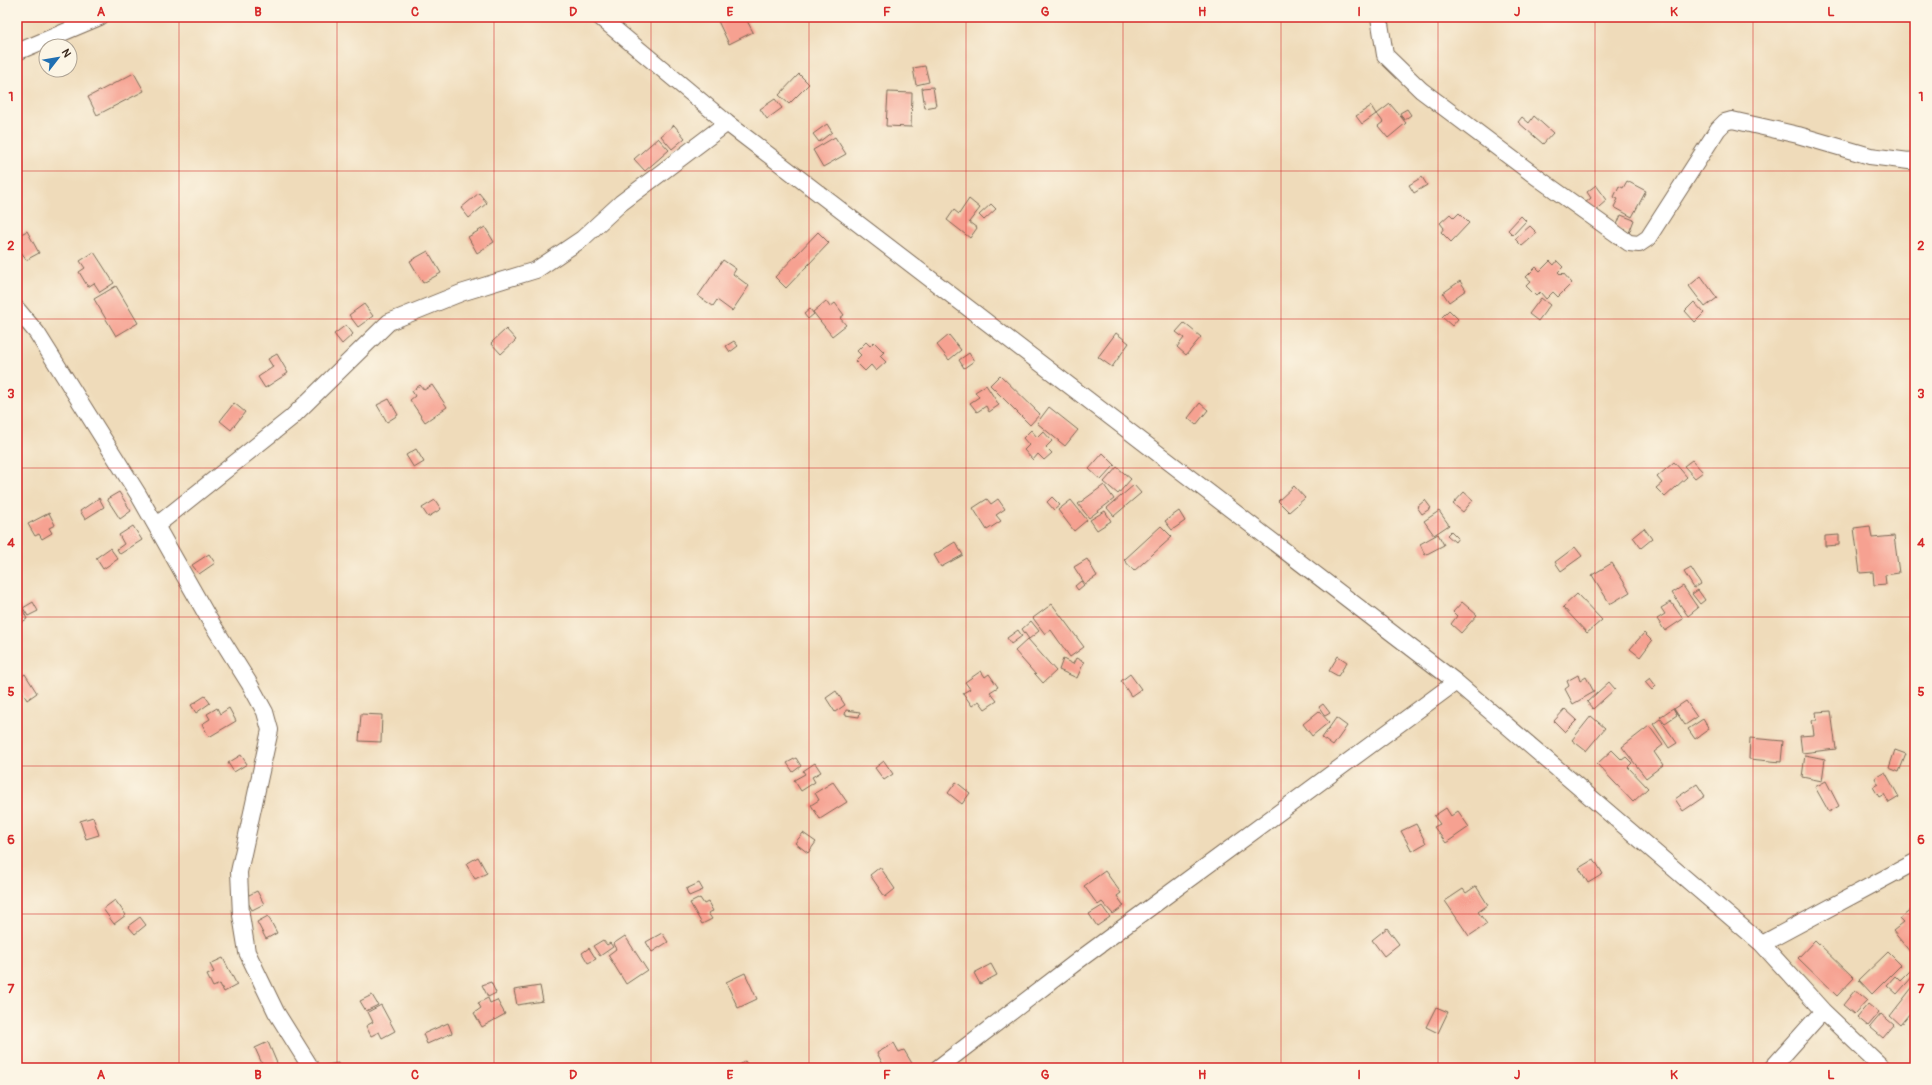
<svg xmlns="http://www.w3.org/2000/svg" width="1932" height="1085" viewBox="0 0 1932 1085" font-family="Pangolin,sans-serif">
<style>
.building{fill:#f6a191}
.lines{fill:none;stroke-linecap:round;stroke-linejoin:round}
.street-casing{stroke:#7a6855;stroke-width:18}
.street{stroke:#fff;stroke-width:16}
.grid{fill:none;stroke:#d62828;stroke-width:1;stroke-opacity:0.55}
.neatline{fill:none;stroke:#d62828;stroke-width:1.5}
.grid-label{font-size:13px;text-anchor:middle;font-weight:bold;fill:#d62828}
</style>
<rect width="100%" height="100%" fill="#fcf5e5"/>
<filter id="ink" filterUnits="userSpaceOnUse"><feTurbulence type="fractalNoise" baseFrequency=".025" numOctaves="2"/><feDisplacementMap in="SourceGraphic" scale="8" xChannelSelector="R" yChannelSelector="G"/><feConvolveMatrix kernelMatrix="1 2 1 2 8 2 1 2 1" color-interpolation-filters="sRGB"/></filter>
<filter id="wash" filterUnits="userSpaceOnUse"><feTurbulence type="fractalNoise" baseFrequency=".012" numOctaves="4" result="noise"/><feDisplacementMap in="SourceGraphic" scale="16" xChannelSelector="R" yChannelSelector="G"/><feGaussianBlur stdDeviation="0.9" result="paint"/><feColorMatrix in="noise" values="0 0 0 0 0 0 0 0 0 0 0 0 0 0 0 0 0 1.4 0 .05"/><feComposite in="paint" operator="in"/></filter>
<g filter="url(#wash)">
<rect width="100%" height="100%" fill="#efdbba"/>
<g id="blocks">
<path class="building" d="M 721,17 L 745,17 L 753,32 L 729,44 L 717,19 Z
M 925,66 L 929,82 L 916,85 L 913,68 Z
M 134,73 L 144,91 L 97,115 L 88,97 Z
M 799,74 L 809,84 L 789,104 L 779,95 Z
M 933,87 L 936,106 L 925,108 L 922,88 Z
M 888,92 L 912,93 L 911,127 L 886,126 Z
M 775,99 L 782,108 L 767,119 L 760,109 Z
M 1390,104 L 1406,123 L 1388,138 L 1378,126 L 1383,122 L 1377,114 Z
M 1371,106 L 1376,114 L 1362,124 L 1356,116 Z
M 1407,109 L 1411,115 L 1404,120 L 1400,113 Z
M 1534,116 L 1553,133 L 1543,144 L 1518,122 L 1522,117 L 1529,123 Z
M 827,124 L 832,132 L 819,142 L 813,134 Z
M 674,125 L 685,138 L 672,149 L 661,136 Z
M 835,137 L 846,154 L 823,167 L 813,150 Z
M 658,138 L 669,150 L 645,171 L 634,159 Z
M 1422,177 L 1427,185 L 1414,193 L 1409,185 Z
M 1627,181 L 1646,191 L 1632,217 L 1614,207 L 1618,199 L 1614,197 L 1619,186 L 1623,188 Z
M 1596,185 L 1607,200 L 1592,213 L 1585,203 L 1591,198 L 1587,192 Z
M 479,193 L 487,203 L 469,218 L 461,208 Z
M 969,199 L 980,208 L 969,222 L 977,228 L 970,238 L 947,220 L 954,210 L 959,214 Z
M 991,204 L 996,209 L 984,220 L 979,215 Z
M 1459,213 L 1469,223 L 1451,242 L 1441,232 L 1444,228 L 1440,223 L 1450,214 L 1454,218 Z
M 1621,215 L 1634,220 L 1629,233 L 1616,227 Z
M 1521,216 L 1526,221 L 1513,235 L 1508,230 Z
M 1530,226 L 1537,233 L 1522,246 L 1515,239 Z
M 485,227 L 494,242 L 477,253 L 468,237 Z
M 27,231 L 39,253 L 26,260 L 22,253 L 17,254 L 17,236 Z
M 818,232 L 829,243 L 786,288 L 775,277 Z
M 428,251 L 441,273 L 423,283 L 410,261 Z
M 94,252 L 114,283 L 100,292 L 94,283 L 88,287 L 79,272 L 85,268 L 80,261 Z
M 723,260 L 736,269 L 733,274 L 749,286 L 732,311 L 717,300 L 713,306 L 698,296 Z
M 1550,261 L 1554,265 L 1557,261 L 1563,267 L 1558,272 L 1561,275 L 1563,273 L 1572,283 L 1558,297 L 1553,292 L 1546,299 L 1540,292 L 1536,296 L 1526,286 L 1531,281 L 1526,277 L 1536,267 L 1540,271 Z
M 1701,276 L 1717,298 L 1705,307 L 1689,286 Z
M 1460,281 L 1466,290 L 1449,302 L 1443,293 Z
M 116,286 L 138,323 L 116,336 L 94,299 Z
M 1541,298 L 1550,305 L 1538,321 L 1529,314 Z
M 826,301 L 830,307 L 835,303 L 844,315 L 840,318 L 846,325 L 832,336 L 813,312 Z
M 1694,302 L 1704,313 L 1695,322 L 1685,311 Z
M 364,304 L 373,316 L 358,327 L 349,315 Z
M 810,309 L 814,314 L 808,319 L 804,314 Z
M 1449,310 L 1458,319 L 1452,326 L 1442,317 Z
M 1184,323 L 1201,337 L 1186,355 L 1177,347 L 1184,338 L 1176,332 Z
M 346,325 L 353,334 L 342,344 L 334,334 Z
M 506,329 L 516,340 L 501,354 L 491,343 Z
M 1116,333 L 1129,343 L 1112,367 L 1098,357 Z
M 949,335 L 961,350 L 949,360 L 937,345 Z
M 734,341 L 738,346 L 730,352 L 726,346 Z
M 866,342 L 870,346 L 874,342 L 884,352 L 880,356 L 886,362 L 876,371 L 871,365 L 865,371 L 855,361 L 861,355 L 857,351 Z
M 969,353 L 974,361 L 964,368 L 959,360 Z
M 277,354 L 288,373 L 265,388 L 258,377 L 273,367 L 268,359 Z
M 1000,375 L 1040,414 L 1030,425 L 990,385 Z
M 420,385 L 424,390 L 432,385 L 447,407 L 425,422 L 410,400 L 415,396 L 412,391 Z
M 986,385 L 999,405 L 989,412 L 986,406 L 977,412 L 970,403 L 979,397 L 975,392 Z
M 389,399 L 398,415 L 387,422 L 377,405 Z
M 234,403 L 245,412 L 231,430 L 220,421 Z
M 1200,403 L 1208,410 L 1196,425 L 1188,418 Z
M 1049,407 L 1078,430 L 1065,446 L 1037,423 Z
M 1031,430 L 1037,437 L 1043,431 L 1052,441 L 1046,447 L 1052,453 L 1044,460 L 1038,454 L 1033,460 L 1024,450 L 1029,445 L 1023,438 Z
M 416,449 L 424,462 L 414,468 L 406,455 Z
M 1103,453 L 1115,465 L 1101,480 L 1089,469 Z
M 1692,460 L 1703,472 L 1695,478 L 1684,466 Z
M 1674,462 L 1687,477 L 1665,497 L 1656,488 L 1662,483 L 1657,477 Z
M 1117,467 L 1131,479 L 1118,494 L 1104,482 Z
M 1104,485 L 1114,499 L 1089,518 L 1078,504 Z
M 1134,485 L 1141,493 L 1114,516 L 1107,508 Z
M 1294,486 L 1305,498 L 1289,512 L 1278,501 Z
M 119,492 L 131,511 L 120,519 L 107,499 Z
M 1464,492 L 1473,500 L 1463,512 L 1453,504 Z
M 1052,497 L 1060,505 L 1054,510 L 1047,502 Z
M 99,498 L 104,507 L 85,519 L 80,511 Z
M 987,499 L 991,504 L 998,499 L 1005,509 L 996,515 L 1001,521 L 987,530 L 973,508 Z
M 435,500 L 441,509 L 428,517 L 422,508 Z
M 1071,500 L 1087,520 L 1074,531 L 1058,510 Z
M 1425,500 L 1431,508 L 1422,514 L 1417,507 Z
M 1105,511 L 1111,521 L 1097,530 L 1090,520 Z
M 1179,511 L 1185,521 L 1172,530 L 1165,521 Z
M 1439,511 L 1449,525 L 1434,535 L 1424,521 Z
M 49,513 L 55,525 L 49,528 L 52,533 L 42,539 L 39,534 L 35,536 L 28,524 Z
M 133,526 L 142,540 L 120,554 L 117,549 L 124,544 L 119,535 Z
M 1161,526 L 1172,537 L 1134,571 L 1124,560 Z
M 1870,526 L 1872,538 L 1894,536 L 1899,573 L 1885,575 L 1886,584 L 1874,585 L 1873,572 L 1860,573 L 1854,528 Z
M 1644,528 L 1652,539 L 1641,548 L 1633,537 Z
M 1451,531 L 1458,538 L 1455,542 L 1447,535 Z
M 1438,534 L 1444,545 L 1425,555 L 1420,544 Z
M 1839,535 L 1839,545 L 1825,546 L 1825,536 Z
M 955,542 L 963,555 L 941,567 L 934,555 Z
M 1575,547 L 1582,556 L 1561,571 L 1555,562 Z
M 110,548 L 118,559 L 103,569 L 96,558 Z
M 209,554 L 215,563 L 199,574 L 192,565 Z
M 1087,559 L 1097,576 L 1085,584 L 1074,567 Z
M 1612,563 L 1630,592 L 1610,604 L 1592,575 Z
M 1691,568 L 1701,584 L 1694,588 L 1684,572 Z
M 1081,581 L 1084,585 L 1078,590 L 1075,586 Z
M 1683,586 L 1698,608 L 1688,616 L 1672,593 Z
M 1698,590 L 1705,600 L 1700,604 L 1692,594 Z
M 1577,594 L 1602,620 L 1587,633 L 1563,607 Z
M 33,602 L 38,611 L 28,616 L 23,608 Z
M 1462,602 L 1477,615 L 1461,633 L 1451,624 L 1457,616 L 1453,612 Z
M 1671,602 L 1683,619 L 1665,631 L 1657,619 L 1665,614 L 1661,608 Z
M 1052,604 L 1084,647 L 1070,657 L 1051,630 L 1045,634 L 1033,618 Z
M 21,606 L 27,619 L 17,625 L 17,608 Z
M 1031,621 L 1039,631 L 1029,639 L 1022,629 Z
M 1018,630 L 1022,636 L 1011,644 L 1007,638 Z
M 1644,633 L 1652,641 L 1640,657 L 1630,649 Z
M 1028,639 L 1056,671 L 1043,683 L 1015,651 Z
M 1338,656 L 1347,662 L 1338,676 L 1329,671 Z
M 1076,658 L 1084,662 L 1077,678 L 1059,670 L 1063,659 L 1073,664 Z
M 981,671 L 985,677 L 989,674 L 998,687 L 990,692 L 997,701 L 985,709 L 979,701 L 972,706 L 963,693 L 970,689 L 965,682 Z
M 25,674 L 37,693 L 27,700 L 17,684 L 17,679 Z
M 1130,674 L 1141,689 L 1131,696 L 1121,681 Z
M 1578,675 L 1580,681 L 1586,677 L 1594,692 L 1573,704 L 1565,689 L 1569,686 L 1567,681 Z
M 1650,678 L 1656,686 L 1652,690 L 1645,682 Z
M 1609,682 L 1615,689 L 1593,709 L 1587,702 Z
M 836,691 L 845,705 L 835,712 L 826,698 Z
M 205,696 L 210,703 L 196,713 L 191,705 Z
M 1686,701 L 1697,717 L 1685,725 L 1674,709 Z
M 1323,704 L 1330,713 L 1325,716 L 1319,707 Z
M 217,708 L 220,714 L 229,708 L 236,721 L 209,737 L 202,724 L 210,719 L 207,714 Z
M 1673,708 L 1677,715 L 1665,723 L 1660,717 Z
M 1565,709 L 1577,720 L 1565,732 L 1554,721 Z
M 846,710 L 860,712 L 859,717 L 845,715 Z
M 1319,711 L 1329,722 L 1312,736 L 1303,724 Z
M 1831,711 L 1836,749 L 1802,753 L 1800,736 L 1814,735 L 1812,720 L 1817,720 L 1816,712 Z
M 361,714 L 382,715 L 381,742 L 359,741 Z
M 1591,716 L 1605,728 L 1586,751 L 1572,740 Z
M 1336,718 L 1347,726 L 1333,746 L 1322,738 Z
M 1660,719 L 1677,743 L 1669,748 L 1653,724 Z
M 1703,719 L 1709,729 L 1695,739 L 1688,729 Z
M 1649,726 L 1663,745 L 1654,752 L 1663,765 L 1646,778 L 1622,747 Z
M 1750,738 L 1783,741 L 1781,762 L 1749,759 Z
M 1612,750 L 1622,760 L 1626,757 L 1632,763 L 1628,767 L 1648,788 L 1633,802 L 1597,764 Z
M 1895,750 L 1906,754 L 1899,772 L 1889,768 Z
M 241,755 L 247,764 L 234,772 L 228,763 Z
M 1805,755 L 1825,759 L 1822,781 L 1802,777 Z
M 796,758 L 801,766 L 793,772 L 787,763 Z
M 884,761 L 893,774 L 884,780 L 875,768 Z
M 815,763 L 821,772 L 812,777 L 815,782 L 801,791 L 794,780 L 805,774 L 803,771 Z
M 1885,772 L 1899,797 L 1889,803 L 1884,794 L 1879,797 L 1873,787 L 1878,784 L 1875,778 Z
M 1826,781 L 1839,806 L 1829,812 L 1815,787 Z
M 833,782 L 847,802 L 820,819 L 811,805 L 819,800 L 815,793 Z
M 956,782 L 970,793 L 962,804 L 948,793 Z
M 1697,784 L 1705,796 L 1683,811 L 1675,799 Z
M 1446,808 L 1451,816 L 1458,811 L 1469,827 L 1446,843 L 1434,827 L 1440,824 L 1434,816 Z
M 93,817 L 99,835 L 86,839 L 80,821 Z
M 1416,824 L 1426,843 L 1412,851 L 1401,831 Z
M 803,833 L 816,842 L 808,853 L 795,843 Z
M 478,857 L 487,873 L 475,879 L 466,864 Z
M 1594,859 L 1603,874 L 1588,883 L 1579,868 Z
M 880,867 L 895,889 L 885,897 L 870,875 Z
M 1105,871 L 1121,893 L 1117,896 L 1124,906 L 1113,914 L 1102,902 L 1098,905 L 1084,886 Z
M 699,883 L 703,890 L 689,896 L 686,889 Z
M 1476,886 L 1488,905 L 1478,912 L 1487,924 L 1469,936 L 1445,901 L 1463,889 L 1466,893 Z
M 257,891 L 264,904 L 252,910 L 245,897 Z
M 700,898 L 704,904 L 708,902 L 713,911 L 708,913 L 712,919 L 702,924 L 690,903 Z
M 115,900 L 126,915 L 114,924 L 103,909 Z
M 1102,906 L 1110,917 L 1097,926 L 1089,914 Z
M 1911,910 L 1915,914 L 1915,950 L 1911,953 L 1893,931 L 1903,923 L 1899,919 Z
M 268,916 L 277,933 L 266,939 L 257,922 Z
M 140,917 L 146,925 L 135,934 L 128,926 Z
M 1387,928 L 1399,944 L 1384,956 L 1372,940 Z
M 662,933 L 668,942 L 652,952 L 646,942 Z
M 625,936 L 647,970 L 626,984 L 608,955 L 616,949 L 613,944 Z
M 603,940 L 607,945 L 610,943 L 613,947 L 600,956 L 593,946 Z
M 1815,940 L 1854,978 L 1837,996 L 1798,958 Z
M 589,948 L 596,959 L 588,963 L 582,953 Z
M 1888,952 L 1901,965 L 1872,994 L 1859,980 Z
M 223,958 L 237,985 L 224,992 L 220,984 L 213,987 L 207,975 L 214,972 L 210,964 Z
M 991,964 L 997,975 L 980,984 L 974,973 Z
M 1910,971 L 1914,975 L 1897,994 L 1887,985 L 1895,976 L 1900,981 Z
M 745,973 L 757,999 L 738,1008 L 726,982 Z
M 491,982 L 496,993 L 488,997 L 482,985 Z
M 1915,984 L 1915,1007 L 1900,1025 L 1890,1016 Z
M 540,986 L 543,1001 L 517,1005 L 514,990 Z
M 1855,990 L 1867,1000 L 1854,1014 L 1843,1005 Z
M 372,995 L 378,1005 L 366,1011 L 360,1001 Z
M 488,998 L 490,1003 L 497,1000 L 505,1014 L 482,1027 L 474,1013 L 481,1008 L 478,1003 Z
M 1868,1004 L 1879,1013 L 1868,1026 L 1857,1017 Z
M 381,1005 L 395,1031 L 382,1038 L 379,1032 L 371,1036 L 366,1026 L 373,1022 L 368,1012 Z
M 1436,1007 L 1448,1012 L 1438,1033 L 1426,1027 Z
M 1881,1014 L 1894,1025 L 1883,1038 L 1870,1027 Z
M 448,1023 L 452,1033 L 427,1044 L 423,1034 Z
M 268,1042 L 279,1068 L 264,1068 L 255,1048 Z
M 894,1043 L 899,1052 L 904,1050 L 913,1065 L 908,1068 L 885,1068 L 877,1053 Z
M 745,1061 L 750,1068 L 739,1068 L 738,1066 Z
M 338,1063 L 339,1068 L 321,1068 L 321,1066 Z"/>
</g>
</g>
<g filter="url(#ink)">
<use href="#blocks" fill-opacity="0" stroke="#7a6855" stroke-width="1"/>
<g class="lines">
<defs>
<path id="street" d="M 600,17 L 727,123 L 1456,682 L 1762,944 L 1823,1011 L 1883,1068
M 1379,17 L 1385,55 L 1421,90 L 1538,178 L 1629,243 L 1639,244 L 1648,238 L 1718,129 L 1725,122 L 1732,120 L 1798,135 L 1870,156 L 1909,161 L 1915,160
M 17,52 L 100,17
M 17,309 L 37,333 L 138,494 L 209,619 L 249,683 L 265,712 L 270,730 L 239,872 L 241,915 L 247,952 L 276,1012 L 311,1068
M 157,525 L 291,418 L 389,322 L 461,293 L 536,270 L 582,239 L 621,203 L 727,123
M 1762,944 L 1915,862
M 938,1068 L 1079,960 L 1456,682
M 1772,1068 L 1823,1011"/>
</defs>
<use href="#street" class="street-casing"/>
<use href="#street" class="street"/>
</g>
</g>
<path class="grid" d="M 179,17 L 179,1068M 337,17 L 337,1068M 494,17 L 494,1068M 651,17 L 651,1068M 809,17 L 809,1068M 966,17 L 966,1068M 1123,17 L 1123,1068M 1281,17 L 1281,1068M 1438,17 L 1438,1068M 1595,17 L 1595,1068M 1753,17 L 1753,1068M 17,171 L 1915,171M 17,319 L 1915,319M 17,468 L 1915,468M 17,617 L 1915,617M 17,766 L 1915,766M 17,914 L 1915,914"/>
<rect width="1932" height="1085" fill="none" stroke="#fcf5e5" stroke-width="44"/>
<g transform="translate(58 58) rotate(59)"><circle r="19" fill="#fcf5e5" stroke="#afa495"/>
<path d="M0-3L7 15L0 10L-7 15Z" fill="#1f6fb2"/>
<text y="-6" font-size="11" font-weight="bold" text-anchor="middle" fill="#3b2a1e">N</text>
</g>
<rect x="22" y="22" width="1888" height="1041" class="neatline"/>
<g class="grid-label">
<text x="101" y="16">A</text>
<text x="258" y="16">B</text>
<text x="415" y="16">C</text>
<text x="573" y="16">D</text>
<text x="730" y="16">E</text>
<text x="887" y="16">F</text>
<text x="1045" y="16">G</text>
<text x="1202" y="16">H</text>
<text x="1359" y="16">I</text>
<text x="1517" y="16">J</text>
<text x="1674" y="16">K</text>
<text x="1831" y="16">L</text>
<text x="11" y="101">1</text>
<text x="1921" y="101">1</text>
<text x="11" y="250">2</text>
<text x="1921" y="250">2</text>
<text x="11" y="398">3</text>
<text x="1921" y="398">3</text>
<text x="11" y="547">4</text>
<text x="1921" y="547">4</text>
<text x="11" y="696">5</text>
<text x="1921" y="696">5</text>
<text x="11" y="844">6</text>
<text x="1921" y="844">6</text>
<text x="11" y="993">7</text>
<text x="1921" y="993">7</text>
<text x="101" y="1079">A</text>
<text x="258" y="1079">B</text>
<text x="415" y="1079">C</text>
<text x="573" y="1079">D</text>
<text x="730" y="1079">E</text>
<text x="887" y="1079">F</text>
<text x="1045" y="1079">G</text>
<text x="1202" y="1079">H</text>
<text x="1359" y="1079">I</text>
<text x="1517" y="1079">J</text>
<text x="1674" y="1079">K</text>
<text x="1831" y="1079">L</text>
</g>
</svg>
